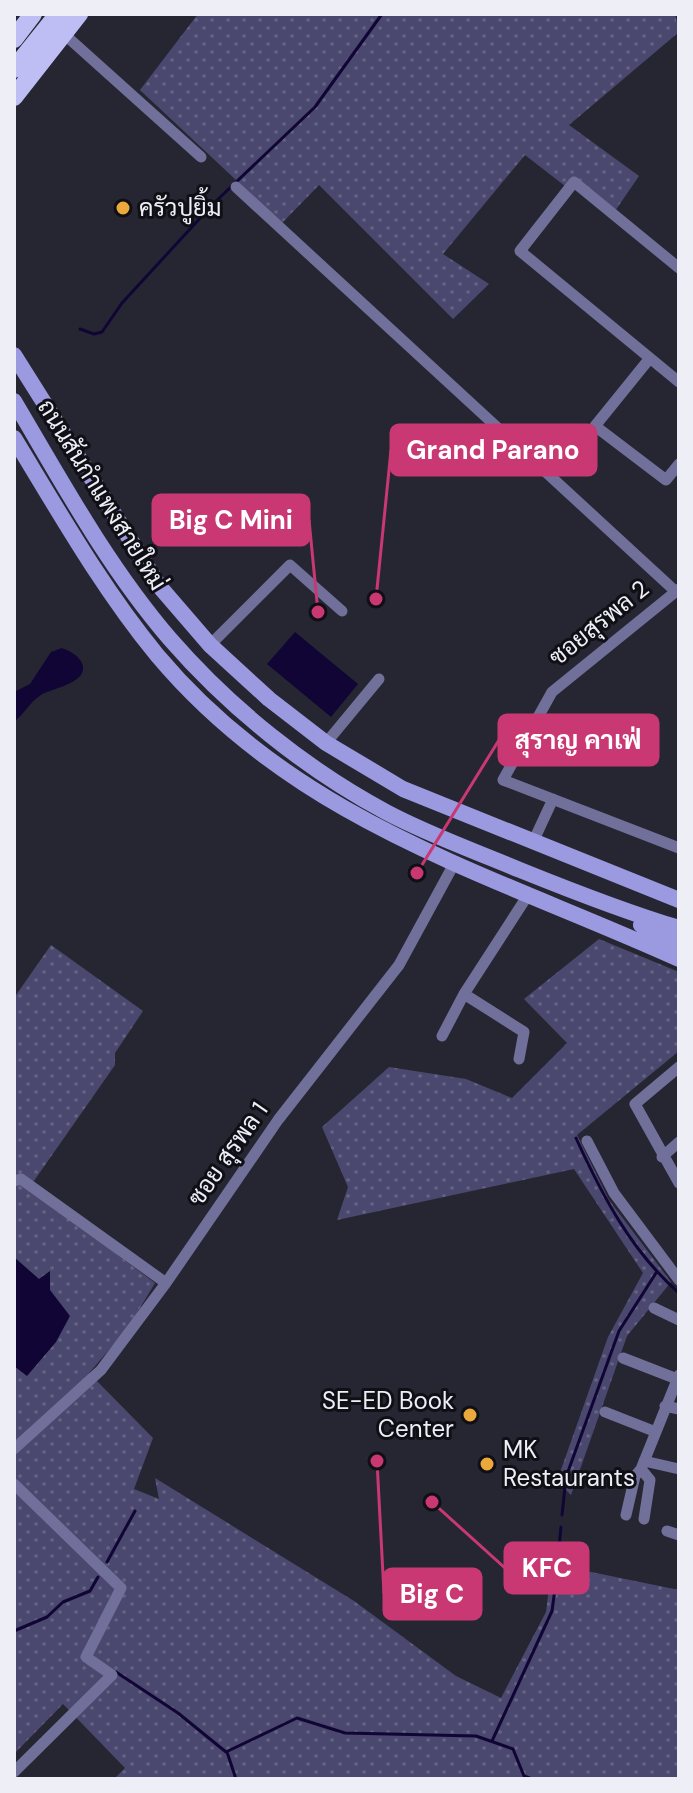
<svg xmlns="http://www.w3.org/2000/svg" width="693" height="1793" viewBox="0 0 693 1793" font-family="'DM Sans',Sarabun,sans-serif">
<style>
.grass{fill:url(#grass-dots)}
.water{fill:#110536}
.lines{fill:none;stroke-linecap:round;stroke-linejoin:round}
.stream{stroke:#110536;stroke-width:3}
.minor{stroke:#71709b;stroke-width:11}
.secondary{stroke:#9b99df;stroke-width:16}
.primary{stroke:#bebef4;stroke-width:18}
.poi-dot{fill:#eca93b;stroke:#0f0f15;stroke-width:3}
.labels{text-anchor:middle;stroke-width:6;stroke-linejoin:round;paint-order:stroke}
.poi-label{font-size:24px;fill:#eeeef7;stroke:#0f0f15;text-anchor:start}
.street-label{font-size:24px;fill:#eeeef7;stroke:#0f0f15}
.leader{fill:none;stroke:#c93872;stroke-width:3}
.callout-dot{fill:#c93872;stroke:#0f0f15;stroke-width:3}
.callout{fill:#c93872;stroke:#c93872;stroke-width:3}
.callout-label{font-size:26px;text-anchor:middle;font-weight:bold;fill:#fff}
</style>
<defs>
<pattern id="grass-dots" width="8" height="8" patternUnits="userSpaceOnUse" patternTransform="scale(2)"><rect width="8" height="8" fill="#4a486e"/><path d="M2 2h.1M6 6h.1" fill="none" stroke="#646383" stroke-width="1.8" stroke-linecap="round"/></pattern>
</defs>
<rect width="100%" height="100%" fill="#262633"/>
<path class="grass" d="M 198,14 L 675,14 L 679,32 L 569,125 L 639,176 L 615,211 L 571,177 L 565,186 L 525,155 L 443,254 L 489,284 L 453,319 L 319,185 L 282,223 L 140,90 Z
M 599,939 L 679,972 L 679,1051 L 577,1135 L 609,1200 L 671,1282 L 627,1336 L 571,1495 L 557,1481 L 608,1337 L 643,1273 L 574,1169 L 337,1220 L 348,1187 L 322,1127 L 389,1067 L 466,1079 L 512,1098 L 567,1043 L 524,999 Z
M 51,945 L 143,1011 L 115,1053 L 115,1065 L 29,1188 L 155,1283 L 128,1328 L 89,1373 L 153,1438 L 134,1489 L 159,1499 L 155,1478 L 354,1601 L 456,1676 L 501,1698 L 546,1612 L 552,1564 L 679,1590 L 679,1779 L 114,1779 L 125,1768 L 63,1704 L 14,1754 L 14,998 Z"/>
<path class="water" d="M 295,632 L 358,684 L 331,717 L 267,664 Z
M 62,648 C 70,651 78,655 82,663 C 90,683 53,688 41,695 C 30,702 24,714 14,722 L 14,692 L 30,684 L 51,652 Z
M 14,1257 L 39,1279 L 50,1271 L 50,1290 L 70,1316 L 56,1342 L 27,1376 L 14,1366 Z"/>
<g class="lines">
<path class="stream" d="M 80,329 L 94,334 L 102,332 L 122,303 L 214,203 L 315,107 L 382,14
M 576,1138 C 602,1195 631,1251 679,1293
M 562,1515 L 566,1477 L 619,1331 L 656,1273
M 559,1547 L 561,1527
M 107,1562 L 135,1511
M 14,1631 L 47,1617 L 63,1602 L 90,1591 L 98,1577
M 116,1672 L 178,1713 L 226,1752 L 297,1718 L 345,1733 L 476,1736 L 513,1749 L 524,1776 L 532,1779
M 492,1741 L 552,1611 L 559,1559
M 227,1752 L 236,1779"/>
<path class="minor" d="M 64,34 L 201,157
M 236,187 L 674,590
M 679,268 L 574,182 L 520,251 L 679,382
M 650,358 L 595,426 L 666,480 L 679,464
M 679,589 L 552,692 L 503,780 L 679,848
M 210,645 L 290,565 L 342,611
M 326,743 L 379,679
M 533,842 L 553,799
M 464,994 L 524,1032 L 519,1059
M 442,1036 L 464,994 L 528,895
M 679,1067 L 635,1104 L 679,1183
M 587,1141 L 614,1193 L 679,1280
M 662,1157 L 679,1142
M 14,1181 L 21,1179 L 166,1283
M 654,1308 L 679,1320
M 623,1358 L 677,1379
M 665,1406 L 679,1409
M 605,1412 L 656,1432
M 14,1449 L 101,1370 L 166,1283 L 278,1120 L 399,965 L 454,864
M 644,1461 L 679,1469
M 641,1469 L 650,1480 L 644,1519
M 14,1484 L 121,1588 L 86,1657 L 112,1675 L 14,1772
M 626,1515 L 635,1476 L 641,1469 L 679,1375
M 667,1531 L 679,1535"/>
<path class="secondary" d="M 14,355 L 160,587 L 210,645 L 269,699 L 326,743 L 403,789 L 679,900
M 14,401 C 62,482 108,567 170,639 C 230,708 306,769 386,812 C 429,835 475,851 520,870 C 572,891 625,912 679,928
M 14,438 C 59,512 102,588 157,655 C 297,822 489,873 679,959
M 641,925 L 679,943"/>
<path class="primary" d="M 14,39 L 33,14
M 14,69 L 58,14
M 14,97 L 79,14"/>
</g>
<g class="poi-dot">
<circle cx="123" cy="208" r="8"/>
<circle cx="470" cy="1415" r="8"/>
<circle cx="487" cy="1464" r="8"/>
</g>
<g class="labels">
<g class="poi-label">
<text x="139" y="216">ครัวปูยิ้ม</text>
<text x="454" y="1409" text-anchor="end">SE-ED Book<tspan x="454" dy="28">Center</tspan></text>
<text x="503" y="1458">MK<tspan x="503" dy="28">Restaurants</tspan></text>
</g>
<g class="street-label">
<text transform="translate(102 495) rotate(58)" y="8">ถนนสันกำแพงสายใหม่</text>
<text transform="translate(599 623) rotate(-39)" y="8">ซอยสุรพล 2</text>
<text transform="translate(228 1154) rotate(-55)" y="8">ซอย สุรพล 1</text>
</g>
</g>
<path class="leader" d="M376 599L391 450M318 612L309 520M417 873L499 740M432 1502L505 1568M377 1461L384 1594"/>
<g class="callout-dot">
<circle cx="376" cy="599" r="8"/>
<circle cx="318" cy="612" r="8"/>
<circle cx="417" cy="873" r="8"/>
<circle cx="432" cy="1502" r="8"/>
<circle cx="377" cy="1461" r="8"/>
</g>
<g class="callout">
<rect x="391" y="425" width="205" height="50" rx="8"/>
<rect x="153" y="495" width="156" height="50" rx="8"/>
<rect x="499" y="715" width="159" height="50" rx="8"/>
<rect x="505" y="1543" width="83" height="50" rx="8"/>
<rect x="384" y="1569" width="97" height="50" rx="8"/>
</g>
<g class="callout-label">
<text x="493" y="459">Grand Parano</text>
<text x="231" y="529">Big C Mini</text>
<text x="578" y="749">สุราญ คาเฟ่</text>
<text x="547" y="1577">KFC</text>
<text x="432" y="1603">Big C</text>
</g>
<rect width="693" height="1793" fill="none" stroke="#eeeef7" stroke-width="32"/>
</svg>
